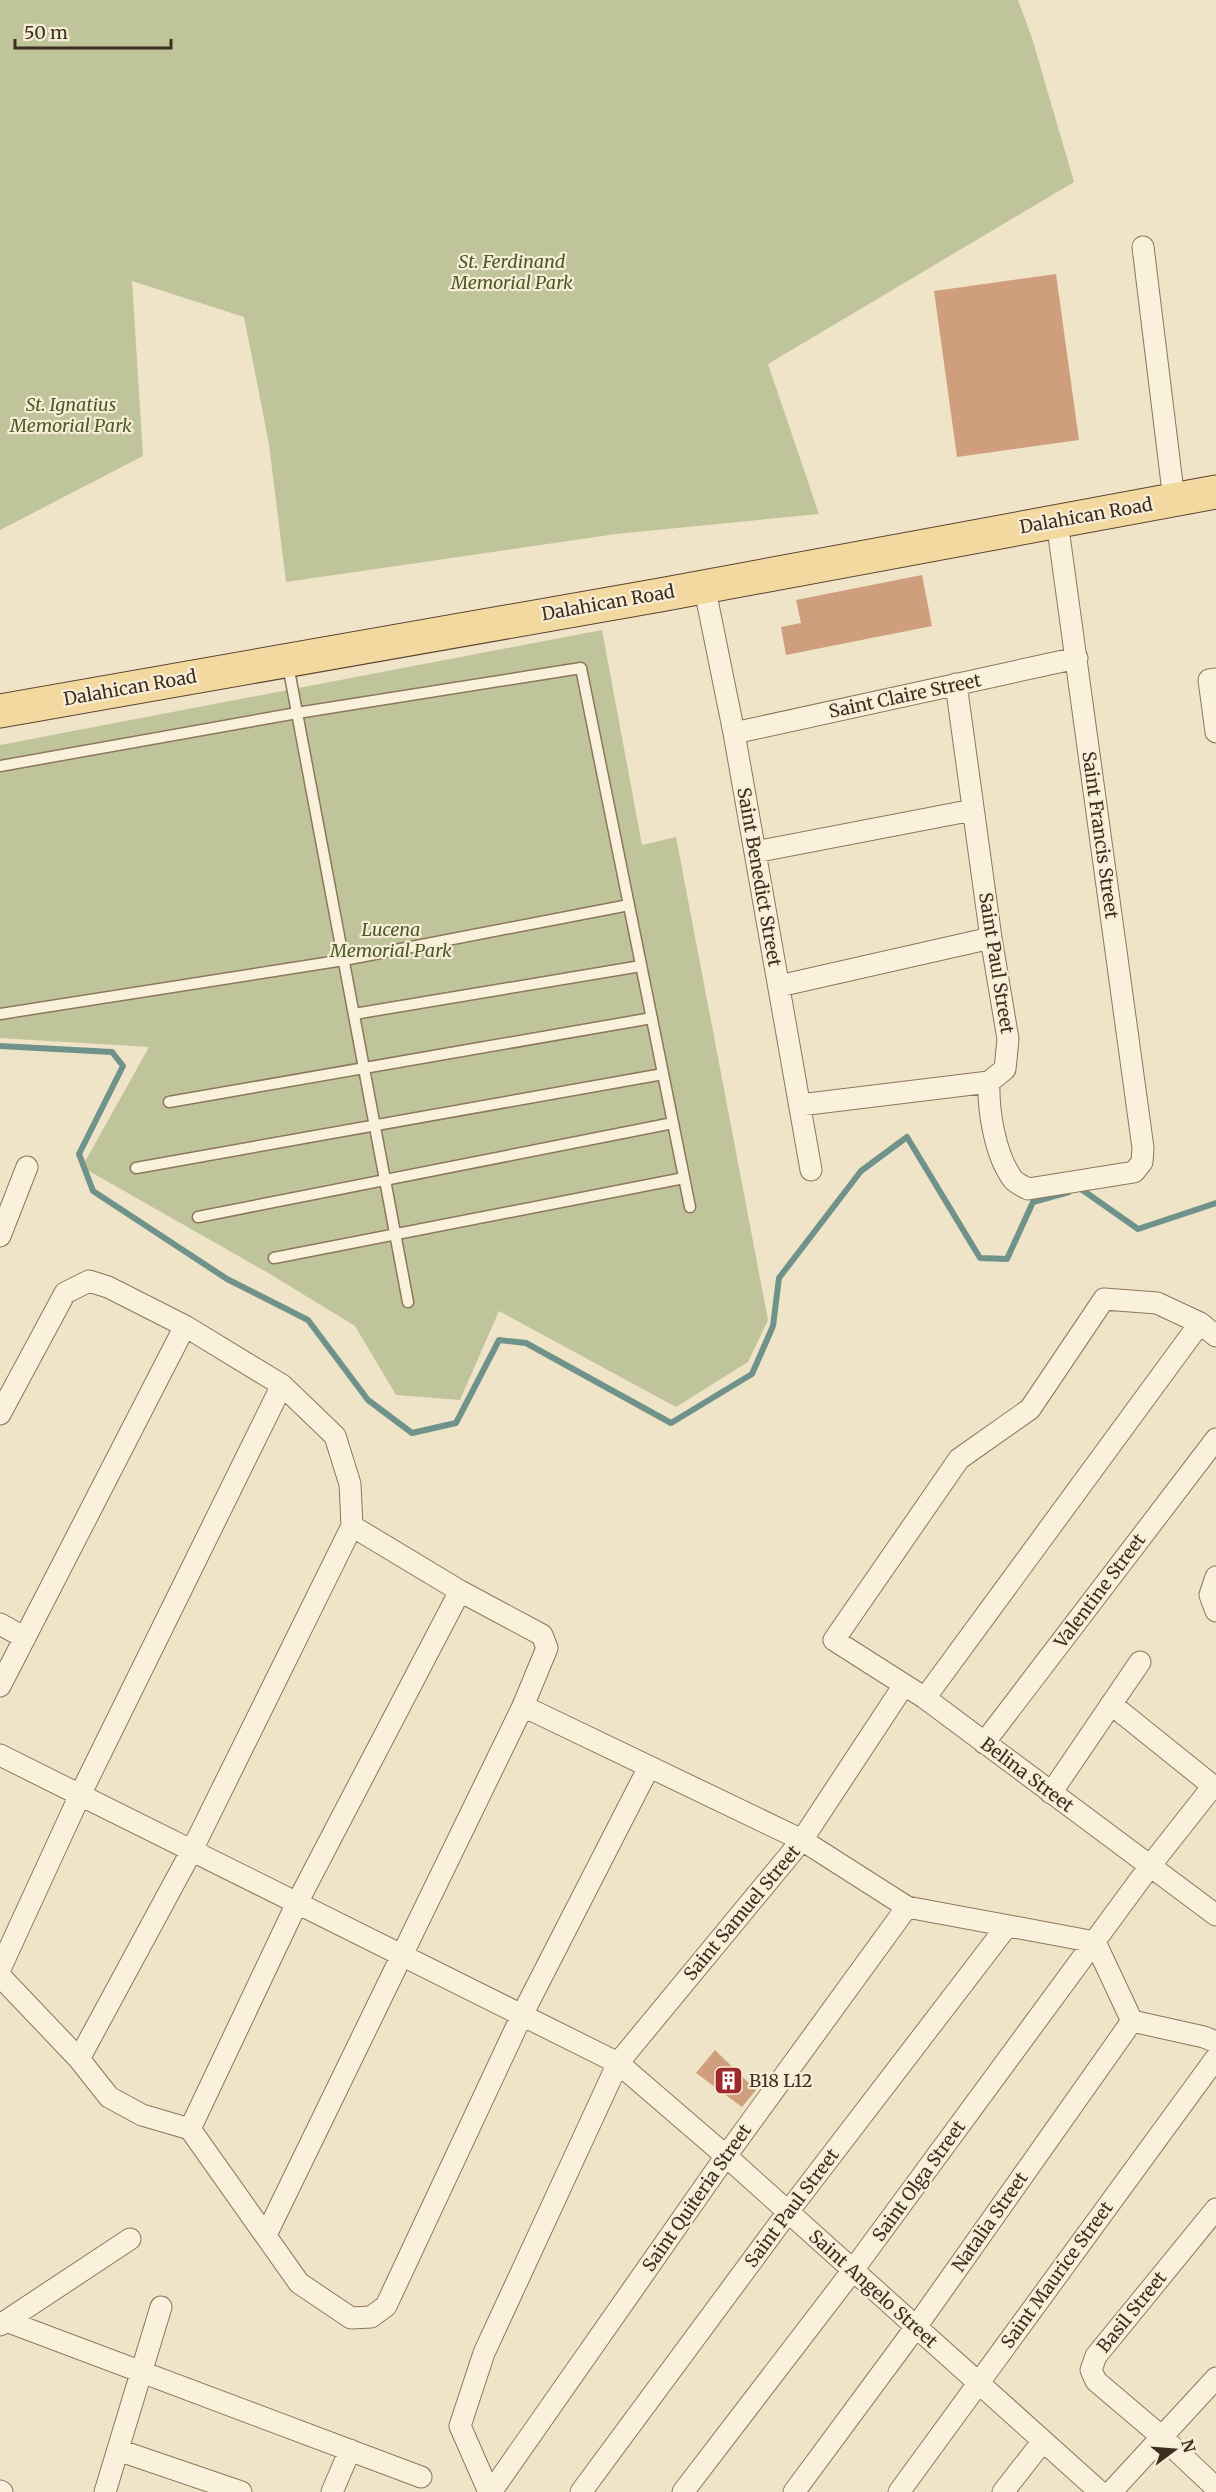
<svg xmlns="http://www.w3.org/2000/svg" width="1216" height="2492" viewBox="0 0 1216 2492" font-family="Merriweather,serif">
<style>
.cemetery{fill:#bfc49a}
.lines{fill:none;stroke-linecap:round;stroke-linejoin:round}
.stream{stroke:#6f938a;stroke-width:6}
.building{fill:#cf9f7d}
.lane-casing{stroke:#8d765c;stroke-width:13}
.street-casing{stroke:#8d765c;stroke-width:23}
.primary-casing{stroke:#5b4430;stroke-width:35}
.lane{stroke:#faf1dc;stroke-width:10}
.street{stroke:#faf1dc;stroke-width:21}
.primary{stroke:#f3d9a0;stroke-width:33}
.labels{text-anchor:middle;stroke-width:4.5;stroke-linejoin:round;paint-order:stroke}
.park-label{font-size:18px;font-style:italic;fill:#4d5a26;stroke:#f7eed8}
.street-label{font-size:18px;fill:#3d2e20;stroke:#f7eed8}
.poi-label{font-size:18px;fill:#3d2e20;stroke:#f7eed8;text-anchor:start}
</style>
<rect width="100%" height="100%" fill="#f0e4c8"/>
<path class="cemetery" d="M 0,0 L 1018,0 L 1032,38 L 1074,182 L 768,364 L 819,514 L 616,534 L 286,582 L 269,444 L 244,317 L 132,281 L 143,456 L 0,530 Z
M 602,630 L 642,845 L 676,837 L 768,1320 L 748,1362 L 676,1407 L 499,1311 L 460,1400 L 396,1395 L 355,1326 L 270,1274 L 82,1167 L 149,1047 L 0,1038 L 0,745 Z"/>
<g class="lines">
<path class="stream" d="M 0,1046 L 112,1052 L 123,1066 L 79,1154 L 93,1191 L 227,1279 L 308,1320 L 368,1400 L 412,1433 L 456,1423 L 499,1340 L 526,1343 L 671,1423 L 752,1374 L 773,1326 L 779,1278 L 861,1171 L 907,1137 L 980,1258 L 1007,1259 L 1033,1202 L 1069,1192
M 1081,1189 L 1138,1229 L 1216,1203"/>
</g>
<path class="building" d="M 1056,274 L 1079,440 L 957,457 L 934,291 Z
M 922,575 L 932,626 L 786,655 L 781,627 L 801,623 L 796,600 Z
M 715,2050 L 756,2090 L 742,2107 L 696,2073 Z"/>
<g class="lines">
<defs>
<path id="lane" d="M 288,665 L 408,1302
M 0,766 L 297,713 L 581,668 L 690,1207
M 0,1014 L 344,960 L 629,905
M 354,1014 L 641,966
M 169,1102 L 652,1018
M 136,1168 L 663,1074
M 198,1217 L 673,1123
M 274,1258 L 684,1178"/>
<path id="street" d="M 1143,247 L 1174,500
M 704,585 L 734,733 L 811,1170
M 1216,679 L 1209,680 L 1216,732
M 734,733 L 1077,658
M 755,852 L 973,810
M 779,986 L 991,938
M 989,1082 C 988,1111 995,1154 1012,1178 C 1015,1183 1023,1186 1028,1189 L 1134,1172 L 1142,1162 L 1143,1148 L 1057,521
M 800,1105 L 989,1082 L 1005,1069 L 1008,1039 L 991,938 L 956,684
M 0,1236 L 27,1167
M 1216,1336 L 1200,1323 L 1157,1303 L 1104,1299 L 1030,1409 L 959,1459 L 834,1640 L 925,1698 L 1216,1915
M 0,1414 L 65,1293 L 89,1281 L 108,1287 L 185,1326 L 282,1385 L 335,1436 L 350,1484 L 352,1526 L 460,1591 L 542,1635 L 547,1648 L 523,1706 L 802,1840 L 907,1907 L 1095,1942 L 1132,2021 L 916,2327 L 794,2492
M 1216,1577 L 1210,1595 L 1216,1611
M 0,1624 L 25,1638
M 0,1686 L 185,1326
M 925,1698 L 1200,1323
M 984,1743 L 1216,1439
M 0,1755 L 618,2063 L 726,2156 L 1100,2492
M 1051,1793 L 1140,1662
M 0,1969 L 80,1795 L 282,1385
M 0,1976 L 79,2059 L 109,2097 L 142,2115 L 190,2129 L 299,2283 L 351,2318 L 371,2317 L 386,2306 L 522,2015 L 649,1767
M 1132,2021 L 1204,2037 L 1216,2042
M 79,2059 L 192,1850 L 352,1526
M 190,2129 L 297,1903 L 460,1591
M 1216,2209 L 1096,2356 L 1091,2370 L 1096,2381 L 1162,2437 L 1216,2488
M 266,2235 L 523,1706
M 6,2321 L 421,2477
M 0,2325 L 130,2239
M 118,2450 L 241,2492
M 0,2491 L 2,2492
M 105,2492 L 161,2307
M 332,2492 L 350,2450
M 489,2492 L 460,2426 L 484,2353 L 618,2063 L 802,1840 L 904,1685
M 491,2492 L 726,2156 L 907,1907
M 581,2492 L 788,2212 L 1007,1926
M 683,2492 L 853,2270 L 1150,1866 L 1213,1786 L 1111,1704
M 899,2492 L 1216,2058
M 1003,2492 L 1043,2441
M 1111,2492 L 1216,2378"/>
<path id="primary" d="M 0,711 L 660,595 L 1216,492"/>
</defs>
<use href="#lane" class="lane-casing"/>
<use href="#street" class="street-casing"/>
<use href="#primary" class="primary-casing"/>
<use href="#lane" class="lane"/>
<use href="#street" class="street"/>
<use href="#primary" class="primary"/>
</g>
<defs>
<symbol id="building-square" viewBox="-11 -11 22 22"><rect x="-9" y="-9" width="18" height="18" rx="4" fill="#9e2a2b" stroke="#f7eed8"/><path d="M-4-6H4V6H1V3H-1V6H-4ZM-2.5-4.3h1.7v1.8h-1.7ZM.8-4.3h1.7v1.8H.8ZM-2.5-1h1.7V.8h-1.7ZM.8-1h1.7V.8H.8Z" fill="#fff"/></symbol>
</defs>
<g fill-rule="evenodd">
<use href="#building-square" x="712" y="2064" width="33" height="33"/>
</g>
<g class="labels">
<g class="park-label">
<text x="512" y="268">St. Ferdinand<tspan x="512" dy="21">Memorial Park</tspan></text>
<text x="71" y="411">St. Ignatius<tspan x="71" dy="21">Memorial Park</tspan></text>
<text x="391" y="936">Lucena<tspan x="391" dy="21">Memorial Park</tspan></text>
</g>
<g class="street-label">
<text transform="translate(1086 516) rotate(-10)" y="6">Dalahican Road</text>
<text transform="translate(608 603) rotate(-10)" y="6">Dalahican Road</text>
<text transform="translate(130 688) rotate(-10)" y="6">Dalahican Road</text>
<text transform="translate(905 696) rotate(-12)" y="6">Saint Claire Street</text>
<text transform="translate(1100 835) rotate(82)" y="6">Saint Francis Street</text>
<text transform="translate(759 877) rotate(80)" y="6">Saint Benedict Street</text>
<text transform="translate(996 963) rotate(81)" y="6">Saint Paul Street</text>
<text transform="translate(1100 1591) rotate(-53)" y="6">Valentine Street</text>
<text transform="translate(1027 1775) rotate(37)" y="6">Belina Street</text>
<text transform="translate(742 1913) rotate(-50)" y="6">Saint Samuel Street</text>
<text transform="translate(919 2181) rotate(-54)" y="6">Saint Olga Street</text>
<text transform="translate(697 2198) rotate(-55)" y="6">Saint Quiteria Street</text>
<text transform="translate(792 2208) rotate(-53)" y="6">Saint Paul Street</text>
<text transform="translate(990 2222) rotate(-55)" y="6">Natalia Street</text>
<text transform="translate(1057 2275) rotate(-54)" y="6">Saint Maurice Street</text>
<text transform="translate(873 2289) rotate(42)" y="6">Saint Angelo Street</text>
<text transform="translate(1132 2312) rotate(-51)" y="6">Basil Street</text>
</g>
<g class="poi-label">
<text x="749" y="2087">B18 L12</text>
</g>
</g>
<g transform="translate(1174 2450) rotate(74)" stroke="#f7eed8" stroke-width="4.5" paint-order="stroke">
<path d="M0-4.5L10 22L0 15L-10 22Z" fill="#3d2e20"/>
<text y="-9" font-size="16" font-weight="bold" text-anchor="middle" fill="#3d2e20">N</text>
</g>
<path d="M15 39v9h156v-9" fill="none" stroke="#3d2e20" stroke-width="3"/>
<text x="24" y="39" font-size="18" fill="#3d2e20" stroke="#f7eed8" stroke-width="4.5" paint-order="stroke">50 m</text>
</svg>
